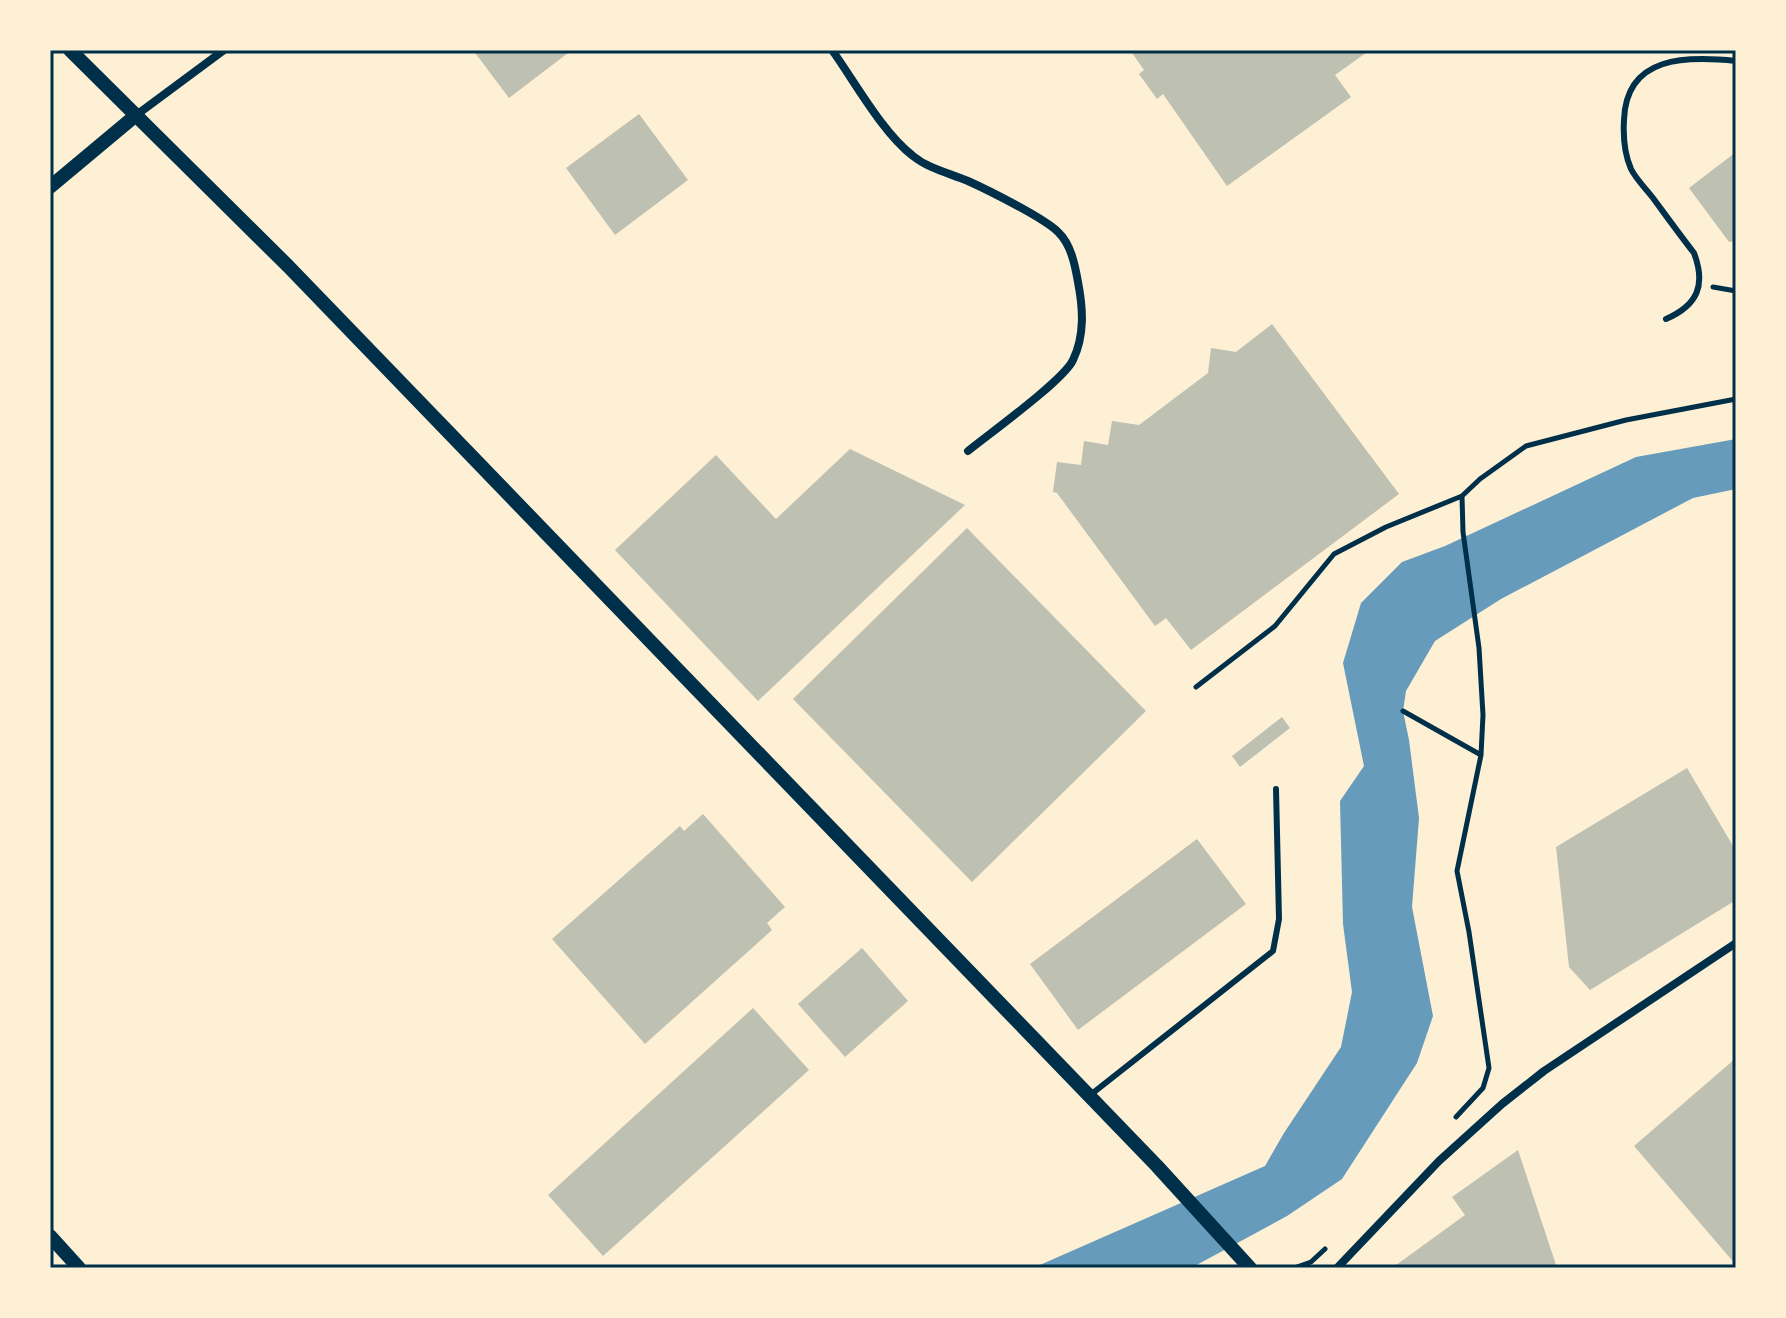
<svg xmlns="http://www.w3.org/2000/svg" width="1786" height="1318" viewBox="0 0 1786 1318" font-family="Ubuntu,sans-serif">
<style>
.water{fill:#669bbc}
.building{fill:#bec0b2}
.lines{fill:none;stroke-linecap:round;stroke-linejoin:round}
.path{stroke:#003049;stroke-width:5}
.service{stroke:#003049;stroke-width:6}
.minor{stroke:#003049;stroke-width:8}
.tertiary{stroke:#003049;stroke-width:14}
.neatline{fill:none;stroke:#003049;stroke-width:3}
</style>
<rect width="100%" height="100%" fill="#fdf0d5"/>
<path class="water" d="M 1736,439 L 1736,489 L 1693,498 L 1501,599 L 1435,641 L 1406,691 L 1403,711 L 1409,740 L 1419,818 L 1412,907 L 1433,1016 L 1417,1063 L 1342,1179 L 1287,1216 L 1191,1268 L 1033,1268 L 1265,1166 L 1284,1133 L 1341,1047 L 1352,992 L 1343,924 L 1340,801 L 1364,766 L 1343,663 L 1361,603 L 1402,562 L 1445,546 L 1636,457 Z"/>
<path class="building" d="M 473,50 L 572,50 L 509,98 Z
M 1130,50 L 1370,50 L 1335,75 L 1351,97 L 1227,186 L 1163,94 L 1157,99 L 1139,74 L 1144,70 Z
M 639,114 L 688,180 L 615,235 L 566,168 Z
M 1736,152 L 1736,241 L 1729,242 L 1689,188 Z
M 1272,324 L 1399,494 L 1191,650 L 1166,618 L 1155,626 L 1057,493 L 1053,492 L 1057,462 L 1081,465 L 1084,441 L 1108,445 L 1112,421 L 1139,425 L 1208,373 L 1211,348 L 1236,352 Z
M 850,449 L 965,505 L 758,701 L 615,550 L 716,455 L 776,519 Z
M 967,528 L 1146,711 L 972,882 L 793,699 Z
M 1282,717 L 1290,728 L 1240,767 L 1232,756 Z
M 1687,768 L 1736,851 L 1736,900 L 1590,990 L 1569,967 L 1556,847 Z
M 703,814 L 785,907 L 767,923 L 772,930 L 645,1044 L 552,939 L 680,826 L 684,831 Z
M 1197,839 L 1246,904 L 1078,1030 L 1030,964 Z
M 862,948 L 908,1001 L 845,1057 L 798,1004 Z
M 753,1008 L 809,1070 L 603,1256 L 548,1195 Z
M 1736,1058 L 1736,1265 L 1634,1146 Z
M 1518,1150 L 1557,1268 L 1392,1268 L 1465,1215 L 1452,1197 Z"/>
<g class="lines">
<path class="path" d="M 1713,287 L 1736,291
M 1196,687 L 1275,626 L 1334,554 L 1386,527 L 1462,496 L 1480,479 L 1526,446 L 1626,420 L 1736,399
M 1403,711 L 1481,755
M 1456,1117 L 1483,1088 L 1489,1068 L 1469,932 L 1457,871 L 1481,755 L 1483,715 L 1479,648 L 1463,532 L 1462,496
M 1294,1268 L 1311,1262 L 1325,1249"/>
<path class="service" d="M 1666,319 C 1698,305 1706,285 1694,253 C 1680,235 1667,217 1653,198 C 1646,189 1636,179 1631,169 C 1624,153 1623,137 1624,120 C 1626,55 1687,56 1736,61
M 1089,1096 L 1273,951 L 1279,919 L 1276,789"/>
<path class="minor" d="M 832,50 C 855,82 882,132 913,156 C 929,169 949,173 968,181 C 988,190 1044,218 1058,232 C 1071,244 1075,265 1078,282 C 1083,308 1085,335 1073,360 C 1064,380 989,434 968,451
M 135,116 L 224,50
M 1337,1268 L 1439,1161 L 1502,1104 L 1544,1071 L 1736,943"/>
<path class="tertiary" d="M 70,50 L 288,266 L 1157,1166 L 1250,1268
M 50,187 L 135,116
M 50,1236 L 79,1268"/>
</g>
<rect width="1786" height="1318" fill="none" stroke="#fdf0d5" stroke-width="104"/>
<rect x="52" y="52" width="1682" height="1214" class="neatline"/>
</svg>
